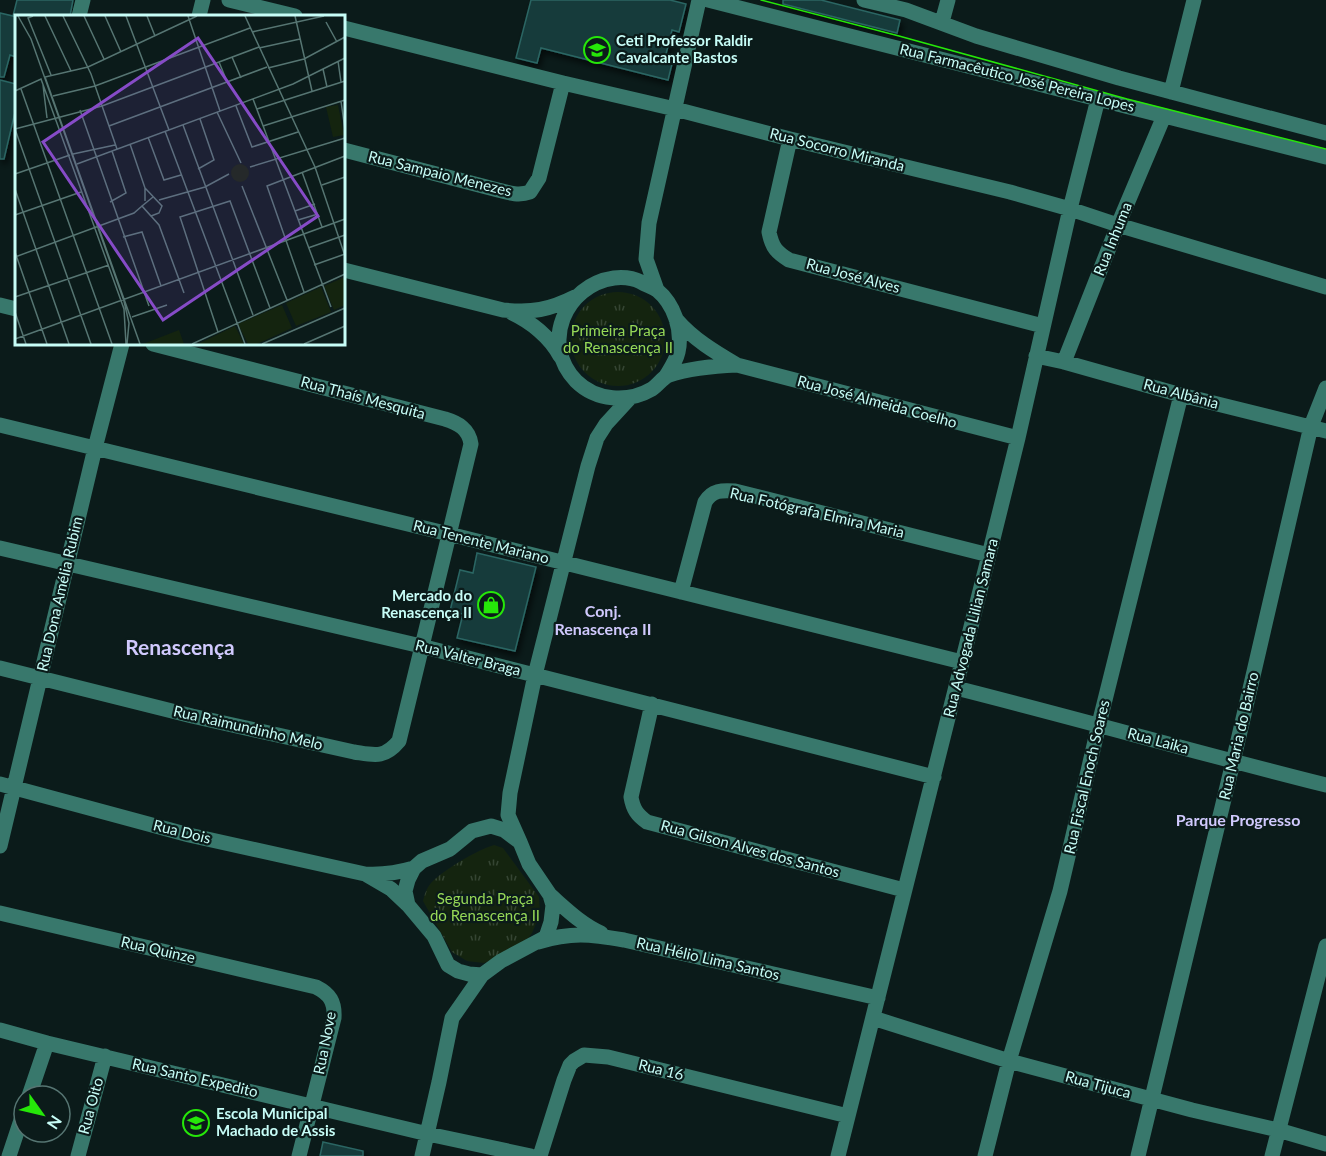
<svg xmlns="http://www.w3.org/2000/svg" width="1326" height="1156" viewBox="0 0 1326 1156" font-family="Lato,sans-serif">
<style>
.grass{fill:url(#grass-tufts)}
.building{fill:#183b3a;stroke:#2b6664;stroke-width:1.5;filter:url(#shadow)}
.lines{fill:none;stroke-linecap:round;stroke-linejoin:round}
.minor{stroke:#38786c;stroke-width:15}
.tram{stroke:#26e709;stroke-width:1.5}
.labels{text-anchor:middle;stroke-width:4.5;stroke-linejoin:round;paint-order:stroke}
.poi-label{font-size:15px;font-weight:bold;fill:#c7fdf7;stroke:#0b1b1a;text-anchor:start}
.street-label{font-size:15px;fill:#c7fdf7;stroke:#0b1b1a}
.park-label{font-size:15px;fill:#96d857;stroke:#0b1b1a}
.neighbourhood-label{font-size:16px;font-weight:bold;fill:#d0c9fd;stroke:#0b1b1a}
.district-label{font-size:21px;font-weight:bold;fill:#d0c9fd;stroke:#0b1b1a}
.inset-road{fill:none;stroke:#567572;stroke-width:1.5}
.view{fill:#864bc7;fill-opacity:0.15;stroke:#864bc7;stroke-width:3}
.inset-edge{fill:none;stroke:#c7fdf7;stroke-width:3}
</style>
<defs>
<pattern id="grass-tufts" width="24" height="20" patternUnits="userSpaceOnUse" patternTransform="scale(1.5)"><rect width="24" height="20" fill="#14240f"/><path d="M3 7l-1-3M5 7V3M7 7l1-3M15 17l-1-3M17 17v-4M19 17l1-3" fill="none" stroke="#354533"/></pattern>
<filter id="shadow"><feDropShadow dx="2.5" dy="4.5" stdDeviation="3" flood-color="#0009"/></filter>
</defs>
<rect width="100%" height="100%" fill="#0b1b1a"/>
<path class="grass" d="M571 339a47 47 0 1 1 94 0a47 47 0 1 1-94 0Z
M 494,845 L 503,848 L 539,897 L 540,914 L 532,933 L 526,941 L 494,959 L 484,963 L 467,961 L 452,952 L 423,901 C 425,894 426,889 431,883 C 445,869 475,851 494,845 Z"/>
<path class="building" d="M 17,0 L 73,0 L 70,16 L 13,16 L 16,17 L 16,57 L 10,55 L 4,77 L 0,77 L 0,13 L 13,16 Z
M 531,0 L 670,0 L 686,4 L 679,32 L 672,30 L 665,58 L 673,60 L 668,80 L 541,48 L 537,63 L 516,58 Z
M 783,0 L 821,0 L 900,20 L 897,33 L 783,4 Z
M 0,80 L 16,84 L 16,108 L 4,159 L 0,159 Z
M 477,553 L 536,567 L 515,651 L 457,638 L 463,614 L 450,611 L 460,570 L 473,573 Z
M 323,1142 L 363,1151 L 363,1156 L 320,1156 Z"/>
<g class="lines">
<path class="minor" d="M 229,0 L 295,16
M 708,0 L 1326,157
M 864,0 L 906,10 L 976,36 L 1119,78 L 1326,133
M 79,16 L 83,0
M 199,16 L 203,0
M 942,22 L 948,0
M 344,28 L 563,83 L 675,109 L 790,139 L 1010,192 L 1070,209 L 1118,225 L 1326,287
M 1171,92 L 1194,0
M 790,139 L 769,232 C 772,247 776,252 789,260 L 1043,326
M 344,150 L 498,190 C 509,193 519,196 530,192 L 539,178 L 563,83
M 344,270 L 503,310 C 532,313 549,310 575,297
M 657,290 L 646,259 L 649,223 L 699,0
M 0,305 L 16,309
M 512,313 C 531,322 550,337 560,356
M 676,319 C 693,339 715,352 737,365
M 1036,356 L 1064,362 L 1181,395 L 1326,431
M 1064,362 L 1118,225 L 1164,116
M 666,376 C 671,368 676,361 678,352 C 683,330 674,304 657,290 C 652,287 646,285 641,282 C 633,278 623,277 614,278 C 565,285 540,344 576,381 C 596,401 628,403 652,389 C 658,385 662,378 669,375 C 691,368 714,366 737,365 L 1018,438
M 0,425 L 449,534 L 962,662
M 0,548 L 421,646 L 934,777
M 681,592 L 705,502 C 712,490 722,490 735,491 L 989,555
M 0,668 L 192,716 L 354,752 C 374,755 384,759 399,741 L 471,444 C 469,429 458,423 445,419 L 153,344
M 956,688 C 1079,719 1202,754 1326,785
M 652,704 L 631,797 C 633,809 637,815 647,822 L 904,890
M 0,784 L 189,835 L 365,874 C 382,875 397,873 414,868
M 491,826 L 504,830 L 520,842 L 529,864 L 550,895 L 553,905 L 551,922 L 546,937 L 501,961 L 482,975 L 469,974 L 458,971 L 448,965 L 434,936 L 408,905 L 405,891 L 408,880 L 414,868 L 422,861 L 450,849 L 472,831 Z
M 520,842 L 508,815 L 510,793 L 535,675 L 588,466 L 597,438 L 606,424 L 629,399
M 0,846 L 95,448 L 122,344
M 367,875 L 391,889 L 408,905
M 550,895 C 566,909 581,924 601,933
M 0,913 L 316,987 C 330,994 335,1002 334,1018 L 299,1156
M 538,942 C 571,932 590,934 624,940 L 878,998
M 873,1018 L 1009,1061 L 1192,1110 L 1278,1130 L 1326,1144
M 0,1030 L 47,1043 L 428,1134 L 531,1156
M 29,1096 L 47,1043
M 9,1156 L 24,1111
M 78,1156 L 105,1056
M 422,1156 L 439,1082 L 452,1018 L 482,975
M 540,1156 L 564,1080 L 570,1065 L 574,1061 L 584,1055 L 608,1057 L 848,1116
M 838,1156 L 989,555 L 1018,438 L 1070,209 L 1098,99
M 985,1156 L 1009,1061 L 1060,891 L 1099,724 L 1181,395
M 1138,1156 L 1233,762 L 1311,426 L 1326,388
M 1272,1156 L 1326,946"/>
<path class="tram" d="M 761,0 L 899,36 L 1127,99 L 1326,149"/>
</g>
<defs>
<symbol id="school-ring" viewBox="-11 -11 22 22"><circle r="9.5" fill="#0b1b1a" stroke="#26e709" stroke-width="1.5"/><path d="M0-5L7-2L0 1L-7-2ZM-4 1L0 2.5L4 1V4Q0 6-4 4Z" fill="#26e709"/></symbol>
<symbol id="shop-ring" viewBox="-11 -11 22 22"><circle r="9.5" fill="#0b1b1a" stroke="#26e709" stroke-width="1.5"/><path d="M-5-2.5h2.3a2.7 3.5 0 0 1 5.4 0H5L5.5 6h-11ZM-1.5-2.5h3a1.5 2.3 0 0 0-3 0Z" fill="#26e709"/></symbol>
</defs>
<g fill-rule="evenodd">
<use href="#school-ring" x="582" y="35" width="30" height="30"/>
<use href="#shop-ring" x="476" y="590" width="30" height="30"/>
<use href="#school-ring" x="181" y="1108" width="30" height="30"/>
</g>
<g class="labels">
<g class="poi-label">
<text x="616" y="46">Ceti Professor Raldir<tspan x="616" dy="17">Cavalcante Bastos</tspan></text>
<text x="472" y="601" text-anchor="end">Mercado do<tspan x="472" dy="17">Renascença II</tspan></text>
<text x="216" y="1119">Escola Municipal<tspan x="216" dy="17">Machado de Assis</tspan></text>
</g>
<g class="street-label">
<text transform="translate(1017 78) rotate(14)" y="5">Rua Farmacêutico José Pereira Lopes</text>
<text transform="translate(837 150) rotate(14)" y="5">Rua Socorro Miranda</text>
<text transform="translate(440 174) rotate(14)" y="5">Rua Sampaio Menezes</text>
<text transform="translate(1113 239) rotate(-68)" y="5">Rua Inhuma</text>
<text transform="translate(853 276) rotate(15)" y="5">Rua José Alves</text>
<text transform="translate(1181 394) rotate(15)" y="5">Rua Albânia</text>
<text transform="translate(363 398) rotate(15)" y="5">Rua Thaís Mesquita</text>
<text transform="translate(877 402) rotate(15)" y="5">Rua José Almeida Coelho</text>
<text transform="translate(817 513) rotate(13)" y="5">Rua Fotógrafa Elmira Maria</text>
<text transform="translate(481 542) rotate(14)" y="5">Rua Tenente Mariano</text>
<text transform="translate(60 594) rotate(-77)" y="5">Rua Dona Amélia Rubim</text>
<text transform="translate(971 628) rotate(-76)" y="5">Rua Advogada Lilian Samara</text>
<text transform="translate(468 658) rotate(14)" y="5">Rua Valter Braga</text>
<text transform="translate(248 728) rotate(13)" y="5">Rua Raimundinho Melo</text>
<text transform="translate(1239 736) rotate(-77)" y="5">Rua Maria do Bairro</text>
<text transform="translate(1158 741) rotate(15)" y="5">Rua Laika</text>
<text transform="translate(1087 777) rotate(-77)" y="5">Rua Fiscal Enoch Soares</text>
<text transform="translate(182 832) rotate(14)" y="5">Rua Dois</text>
<text transform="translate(750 849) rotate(15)" y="5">Rua Gilson Alves dos Santos</text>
<text transform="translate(158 950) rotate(13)" y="5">Rua Quinze</text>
<text transform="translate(708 959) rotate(13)" y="5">Rua Hélio Lima Santos</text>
<text transform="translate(325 1043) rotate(-79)" y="5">Rua Nove</text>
<text transform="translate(661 1070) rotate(14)" y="5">Rua 16</text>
<text transform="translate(195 1078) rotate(13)" y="5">Rua Santo Expedito</text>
<text transform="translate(1098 1085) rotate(15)" y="5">Rua Tijuca</text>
<text transform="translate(91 1106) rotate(-75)" y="5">Rua Oito</text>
</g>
<g class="park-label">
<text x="618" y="336">Primeira Praça<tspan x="618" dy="17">do Renascença II</tspan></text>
<text x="485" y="904">Segunda Praça<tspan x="485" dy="17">do Renascença II</tspan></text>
</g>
<g class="neighbourhood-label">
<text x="603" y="617">Conj.<tspan x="603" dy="18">Renascença II</tspan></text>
<text x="1238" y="826">Parque Progresso</text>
</g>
<g class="district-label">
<text x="180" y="655">Renascença</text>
</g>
</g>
<g transform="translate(15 15)">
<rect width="330" height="330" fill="#0b1b1a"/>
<path d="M216 158a9 9 0 1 1 18 0a9 9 0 1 1-18 0Z" fill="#14240f"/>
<path d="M 323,90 L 329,120 L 318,122 L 311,92 ZM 330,262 L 330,290 L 319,295 L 309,271 ZM 306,272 L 316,297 L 281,311 L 271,288 ZM 267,290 L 277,313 L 242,329 L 233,329 L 223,309 ZM 220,311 L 229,329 L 183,329 ZM 164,315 L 169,329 L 128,329 Z" fill="#14240f"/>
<path class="inset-road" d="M 3,1 L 16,24 L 109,286 L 114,308 L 112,329M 18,1 L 13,3 L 36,60M 30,1 L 56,56M 48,1 L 76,59 L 102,134M 69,1 L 89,44M 90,1 L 106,37M 111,1 L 154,115M 132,1 L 140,21M 173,1 L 205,96M 230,1 L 300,152 L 330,241M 280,1 L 297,76M 311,7 L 322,27M 237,17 L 309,1M 244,33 L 285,24M 217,42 L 226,63M 323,46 L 326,67M 204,47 L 213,69M 253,53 L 289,44 L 330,22M 308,54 L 312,72M 28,70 L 32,103M 6,74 L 97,329M 0,76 L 26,64 L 109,294 L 111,329M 38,81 L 80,71 L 235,13M 238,84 L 316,292M 326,86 L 330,115M 221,91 L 237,132 L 283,117M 242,94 L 330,66M 65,95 L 134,291M 202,97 L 226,148M 168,110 L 238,300M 94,111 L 252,52M 248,111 L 330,85M 0,114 L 87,91 L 244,32M 0,114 L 76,329M 150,116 L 230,329M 133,122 L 149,165 L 166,160M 115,129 L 130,173 L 130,186M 58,139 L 100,130M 62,149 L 278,69 L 330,43M 235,152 L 330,123M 183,154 L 199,145 L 185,104M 287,157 L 307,212M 0,159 L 55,140M 307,170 L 330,162M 227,171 L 272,285M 130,173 L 147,191 L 144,198 L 136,201 L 127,191 L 138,182M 0,174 L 54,329M 144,185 L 190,172 L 214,159M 95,187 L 111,178 L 97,136M 280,196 L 300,189M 0,200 L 66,177M 136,201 L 144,210 L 169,278M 283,205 L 303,199M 108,222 L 127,217 L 146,271M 293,233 L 330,220M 0,237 L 32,329M 0,242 L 119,198 L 127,191M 299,250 L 330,239M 289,277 L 252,171 L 330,141M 0,282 L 94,250M 0,297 L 11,329M 117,302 L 152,290M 203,317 L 165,202 L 215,186 L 255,293M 0,324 L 330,204M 125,329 L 30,62 L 73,52 L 182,1M 177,329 L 330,259M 247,329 L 330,293M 289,329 L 330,311"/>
<path class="view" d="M 183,23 L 303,201 L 148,305 L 28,127 Z"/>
<rect width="330" height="330" class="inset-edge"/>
</g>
<g transform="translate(42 1114) rotate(124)"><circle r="28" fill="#0b1b1a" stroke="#567572" stroke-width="1.5"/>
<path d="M0-4.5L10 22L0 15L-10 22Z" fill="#26e709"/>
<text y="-9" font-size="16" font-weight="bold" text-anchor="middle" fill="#c7fdf7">N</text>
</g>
</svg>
